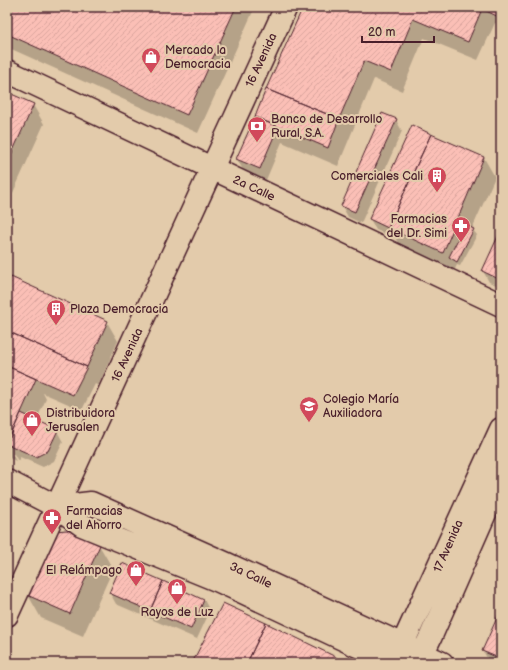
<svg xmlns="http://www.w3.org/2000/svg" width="508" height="670" viewBox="0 0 508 670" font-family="'Balsamiq Sans',sans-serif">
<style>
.shadow{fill:#0003}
.building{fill:url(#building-hatch);stroke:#4a1f2b}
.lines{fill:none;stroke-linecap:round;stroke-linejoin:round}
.minor-casing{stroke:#4a1f2b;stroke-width:25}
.tertiary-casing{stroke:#4a1f2b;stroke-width:25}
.minor{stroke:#e3cbab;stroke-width:22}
.tertiary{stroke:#e3cbab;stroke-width:22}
.labels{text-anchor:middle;stroke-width:4;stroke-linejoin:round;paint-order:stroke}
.poi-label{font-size:12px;fill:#4a1f2b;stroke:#e3cbab;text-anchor:start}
.street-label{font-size:12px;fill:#4a1f2b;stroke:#e3cbab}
</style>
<defs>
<pattern id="building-hatch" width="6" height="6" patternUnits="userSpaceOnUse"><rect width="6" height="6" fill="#fbbfb6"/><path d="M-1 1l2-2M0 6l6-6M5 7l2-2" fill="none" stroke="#d9a49d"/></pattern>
</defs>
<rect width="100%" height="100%" fill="#e3cbab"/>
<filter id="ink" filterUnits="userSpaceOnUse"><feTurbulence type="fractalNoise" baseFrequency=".025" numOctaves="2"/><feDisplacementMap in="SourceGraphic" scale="8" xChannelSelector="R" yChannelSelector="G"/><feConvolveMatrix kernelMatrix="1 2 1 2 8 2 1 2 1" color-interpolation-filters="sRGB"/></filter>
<g filter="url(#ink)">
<path class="shadow" d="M 7,7 L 255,7 L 198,133 L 7,47 Z
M 304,7 L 501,7 L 501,25 L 495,23 L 478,60 L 424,38 L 402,91 L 374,79 L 338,166 L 282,142 L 266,180 L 243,170 L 237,159 Z
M 7,93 L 33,105 L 44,124 L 7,206 Z
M 396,120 L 402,131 L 361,223 L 348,217 L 342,206 Z
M 413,126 L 484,158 L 495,177 L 472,229 L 477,235 L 460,266 L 457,265 L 454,271 L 400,247 L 395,237 L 395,238 L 376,230 L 370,219 Z
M 501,236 L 501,287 L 489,282 L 483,271 Z
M 7,287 L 107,322 L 118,341 L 98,386 L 95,384 L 82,410 L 43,393 L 46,399 L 36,421 L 57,431 L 63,442 L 54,461 L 43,467 L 20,457 L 18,461 L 14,454 L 12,454 L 16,461 L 7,457 Z
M 99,545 L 113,569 L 83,636 L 41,618 L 28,595 Z
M 110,593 L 204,600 L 210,611 L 197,639 L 116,604 Z
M 501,611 L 501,663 L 490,663 L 483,651 Z"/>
<path class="building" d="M 7,7 L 236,7 L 187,115 L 7,34 Z
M 303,7 L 477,7 L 482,9 L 468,42 L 413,19 L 391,72 L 364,61 L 339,119 L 266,89 Z
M 483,7 L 501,7 L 501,18 L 482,9 Z
M 266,89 L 339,119 L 328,148 L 255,117 Z
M 7,92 L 34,104 L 7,164 Z
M 382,113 L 397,119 L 355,212 L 341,206 Z
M 255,117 L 278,127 L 260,169 L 236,159 Z
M 412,125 L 431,134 L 388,228 L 369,219 Z
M 431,134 L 484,157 L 443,253 L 388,228 Z
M 465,225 L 474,229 L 457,262 L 449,257 Z
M 499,234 L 501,235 L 501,280 L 482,271 Z
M 11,277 L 108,321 L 87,367 L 7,331 L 7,284 Z
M 7,331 L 87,367 L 73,395 L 7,366 Z
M 7,366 L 36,379 L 7,444 Z
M 21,413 L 58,430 L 48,451 L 36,457 L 7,444 Z
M 67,530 L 100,545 L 70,614 L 27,595 L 55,531 Z
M 122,563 L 163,581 L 150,611 L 109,593 Z
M 163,581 L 204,600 L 191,629 L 150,611 Z
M 223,603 L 266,623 L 247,663 L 192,663 Z
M 501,609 L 501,659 L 482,651 Z
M 266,623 L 336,657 L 341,663 L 247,663 Z"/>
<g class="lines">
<defs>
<path id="minor" d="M 7,615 L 286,7
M 394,663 L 501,429
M 418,663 L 431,636 L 501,477"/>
<path id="tertiary" d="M 7,71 L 501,305
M 7,481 L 57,507 L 82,525 L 219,581 L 394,663
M 57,507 L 91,503 L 227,564 L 442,663"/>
</defs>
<use href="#minor" class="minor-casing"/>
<use href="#tertiary" class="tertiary-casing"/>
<use href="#minor" class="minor"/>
<use href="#tertiary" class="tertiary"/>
</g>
</g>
<defs>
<symbol id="shop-pin" viewBox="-11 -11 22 30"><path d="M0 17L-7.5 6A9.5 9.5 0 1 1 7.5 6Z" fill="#d1495b" stroke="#e3cbab"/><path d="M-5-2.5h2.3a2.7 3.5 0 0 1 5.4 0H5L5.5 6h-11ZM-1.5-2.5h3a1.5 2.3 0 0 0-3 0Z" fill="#fff"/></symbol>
<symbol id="bank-pin" viewBox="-11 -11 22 30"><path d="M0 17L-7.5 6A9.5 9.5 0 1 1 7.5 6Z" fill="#d1495b" stroke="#e3cbab"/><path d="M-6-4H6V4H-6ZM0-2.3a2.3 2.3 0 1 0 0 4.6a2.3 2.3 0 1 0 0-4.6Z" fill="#fff"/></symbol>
<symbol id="building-pin" viewBox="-11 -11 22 30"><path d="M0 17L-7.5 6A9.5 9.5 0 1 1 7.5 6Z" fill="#d1495b" stroke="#e3cbab"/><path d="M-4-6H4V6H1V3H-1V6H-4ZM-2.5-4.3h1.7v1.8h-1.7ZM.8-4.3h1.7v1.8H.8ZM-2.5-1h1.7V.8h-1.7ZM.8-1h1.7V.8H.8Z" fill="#fff"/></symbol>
<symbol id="pharmacy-pin" viewBox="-11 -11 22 30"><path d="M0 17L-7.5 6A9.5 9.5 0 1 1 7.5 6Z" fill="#d1495b" stroke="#e3cbab"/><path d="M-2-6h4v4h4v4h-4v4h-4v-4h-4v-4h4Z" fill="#fff"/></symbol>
<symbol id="university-pin" viewBox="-11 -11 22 30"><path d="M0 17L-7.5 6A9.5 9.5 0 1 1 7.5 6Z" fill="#d1495b" stroke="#e3cbab"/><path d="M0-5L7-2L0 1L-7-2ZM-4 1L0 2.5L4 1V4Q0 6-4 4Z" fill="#fff"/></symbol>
</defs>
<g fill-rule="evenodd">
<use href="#shop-pin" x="140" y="46" width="22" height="30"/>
<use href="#bank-pin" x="246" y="115" width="22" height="30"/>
<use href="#building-pin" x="426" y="165" width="22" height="30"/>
<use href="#pharmacy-pin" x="450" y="215" width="22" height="30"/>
<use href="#building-pin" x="45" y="298" width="22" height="30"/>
<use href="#university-pin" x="298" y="395" width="22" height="30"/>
<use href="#shop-pin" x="21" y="409" width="22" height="30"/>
<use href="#pharmacy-pin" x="41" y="507" width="22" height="30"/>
<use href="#shop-pin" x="125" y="559" width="22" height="30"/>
<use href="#shop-pin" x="166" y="577" width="22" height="30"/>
</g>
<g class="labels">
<g class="poi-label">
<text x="165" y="54">Mercado la<tspan x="165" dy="14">Democracia</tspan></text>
<text x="271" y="123">Banco de Desarrollo<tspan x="271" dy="14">Rural, S.A.</tspan></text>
<text x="423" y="180" text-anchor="end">Comerciales Cali</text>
<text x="447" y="223" text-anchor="end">Farmacias<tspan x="447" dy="14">del Dr. Simi</tspan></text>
<text x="70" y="313">Plaza Democracia</text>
<text x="323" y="403">Colegio María<tspan x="323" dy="14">Auxiliadora</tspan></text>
<text x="46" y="417">Distribuidora<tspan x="46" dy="14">Jerusalen</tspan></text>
<text x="66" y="515">Farmacias<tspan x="66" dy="14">del Ahorro</tspan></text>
<text x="122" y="574" text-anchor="end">El Relámpago</text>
<text x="177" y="616" text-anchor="middle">Rayos de Luz</text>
</g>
<g class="street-label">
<text transform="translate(261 60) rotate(-65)" y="4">16 Avenida</text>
<text transform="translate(254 188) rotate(25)" y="4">2a Calle</text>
<text transform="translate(127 355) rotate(-65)" y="4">16 Avenida</text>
<text transform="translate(448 546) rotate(-66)" y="4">17 Avenida</text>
<text transform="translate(251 575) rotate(25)" y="4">3a Calle</text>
</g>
</g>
<rect width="508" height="670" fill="none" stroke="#e3cbab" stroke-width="24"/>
<rect x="12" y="12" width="484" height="646" fill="none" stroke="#4a1f2b" stroke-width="1.5" filter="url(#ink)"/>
<path d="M362 36v6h72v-6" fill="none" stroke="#4a1f2b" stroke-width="2"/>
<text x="368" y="36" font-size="12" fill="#4a1f2b" stroke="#e3cbab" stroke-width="3" paint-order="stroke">20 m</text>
</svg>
